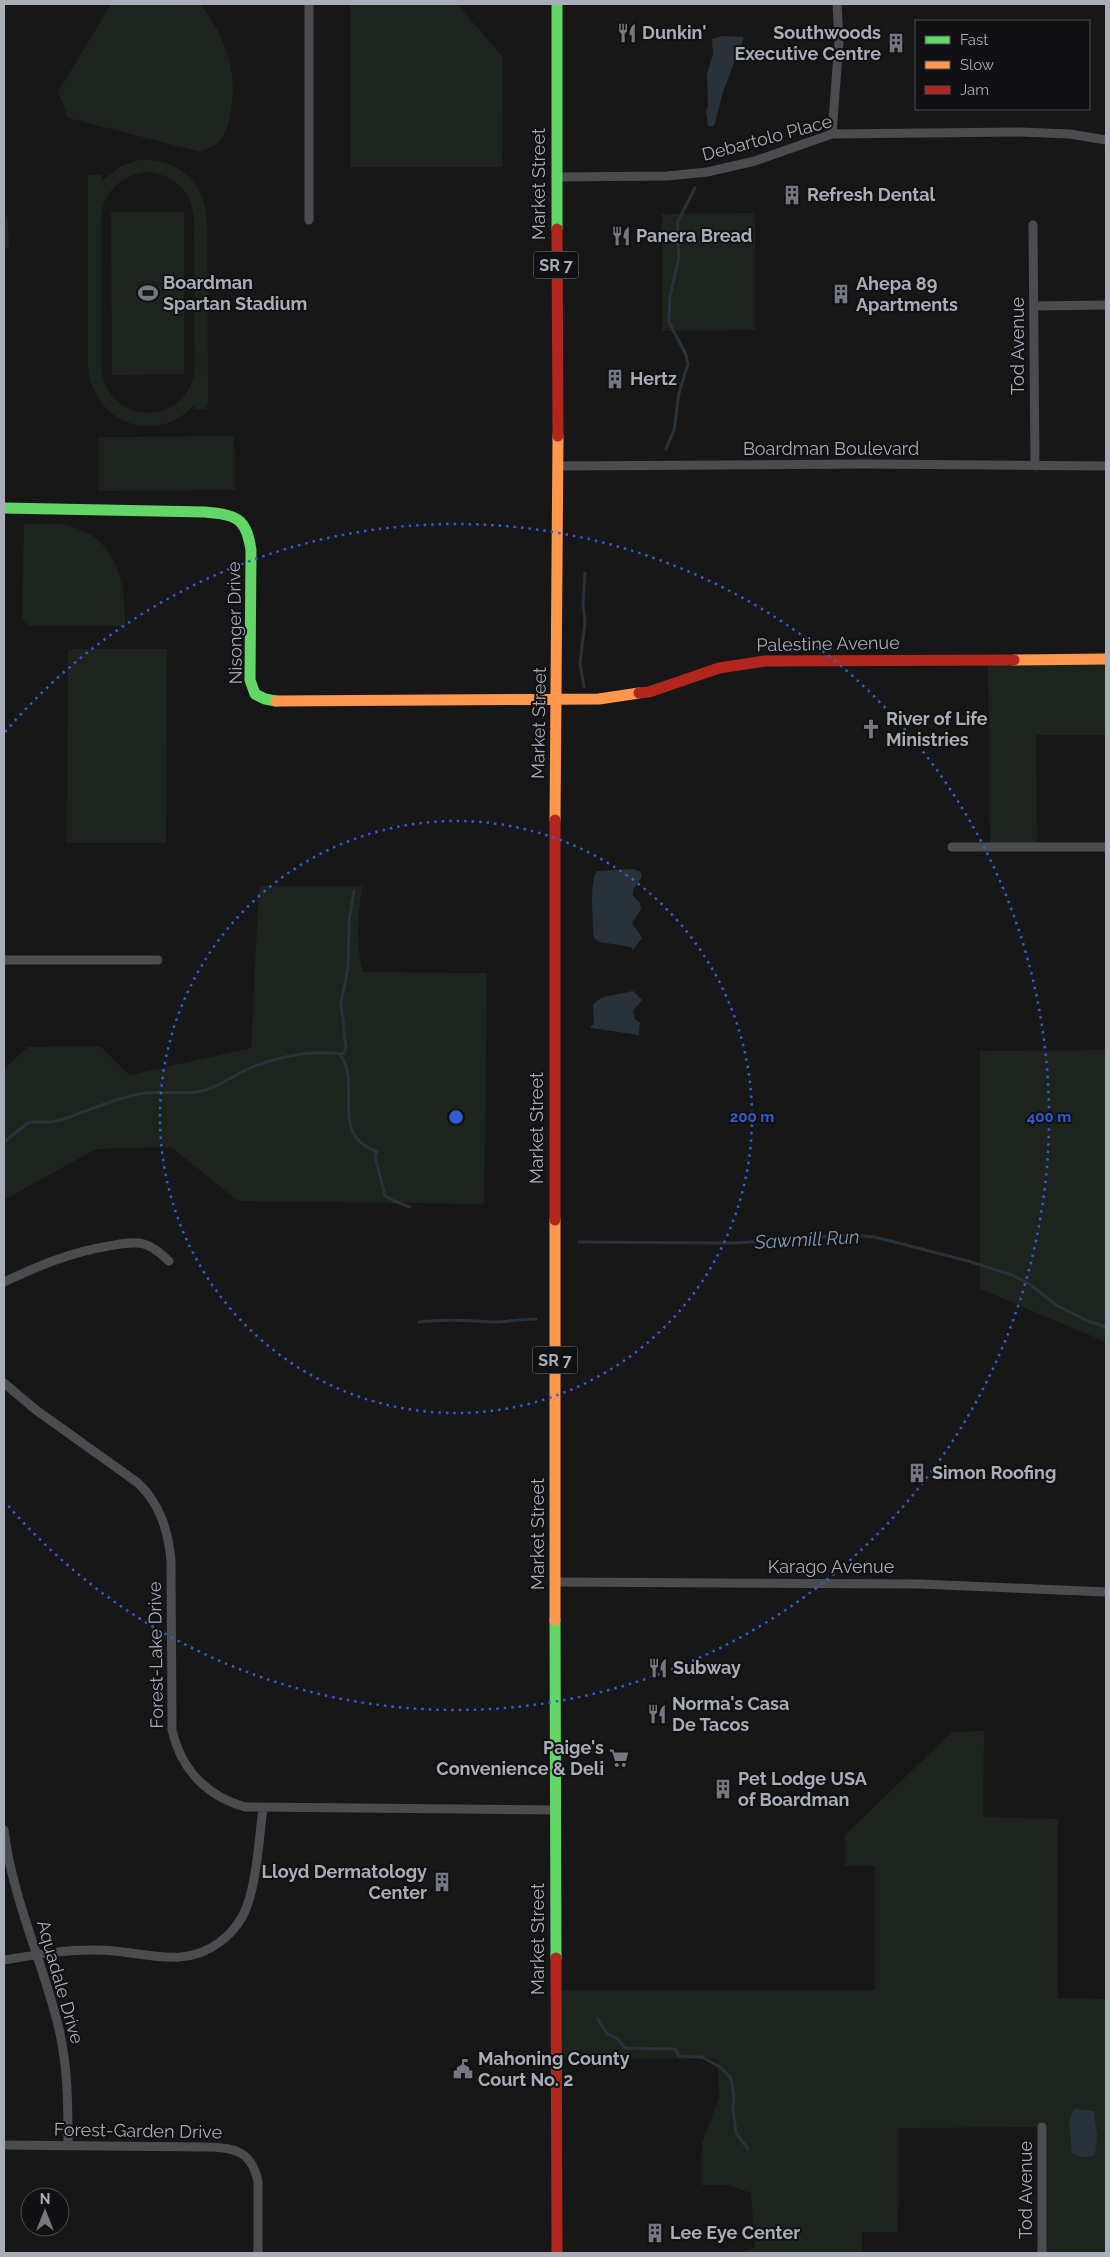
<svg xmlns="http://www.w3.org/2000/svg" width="1110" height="2257" viewBox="0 0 1110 2257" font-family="Raleway,sans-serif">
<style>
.green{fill:#1d241e;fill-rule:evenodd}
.water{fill:#2a3239}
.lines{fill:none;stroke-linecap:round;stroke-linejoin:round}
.stream{stroke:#2a3239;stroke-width:3}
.street{stroke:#4b4c50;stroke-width:9}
.fast{stroke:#63d668;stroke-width:11}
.slow{stroke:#ff974d;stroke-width:11}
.jam{stroke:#b3261e;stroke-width:11}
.ring{fill:none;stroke:#325cd3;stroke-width:2.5;stroke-dasharray:2.5 5}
.labels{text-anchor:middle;stroke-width:4;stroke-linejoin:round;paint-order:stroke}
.shield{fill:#111113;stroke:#7b7e86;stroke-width:1}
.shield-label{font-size:16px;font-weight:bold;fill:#a8adb8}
.poi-label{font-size:18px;font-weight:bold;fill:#a8adb8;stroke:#111113;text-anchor:start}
.street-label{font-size:18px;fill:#a8adb8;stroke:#111113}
.water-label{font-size:19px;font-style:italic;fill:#7f9bb3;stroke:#111113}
.centre{fill:#325cd3;stroke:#111113;stroke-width:2.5}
.ring-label{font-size:15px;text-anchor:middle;font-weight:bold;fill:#325cd3;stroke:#111113;stroke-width:4;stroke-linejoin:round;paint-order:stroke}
</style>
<rect width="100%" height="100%" fill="#171717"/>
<path class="green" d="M 111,4 L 200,4 C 225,36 238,70 231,111 C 229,124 226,136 215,145 C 211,147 206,149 201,152 L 68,118 L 58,92 Z
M 350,4 L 457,4 L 503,57 L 502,167 L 350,167 Z
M 139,160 C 176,157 204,181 207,219 L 208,405 L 205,409 L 195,409 L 194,405 C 156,447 93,423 88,367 L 88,175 L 101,175 L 102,181 L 121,166 ZM 148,172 C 175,175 192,192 194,219 L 195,367 C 190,428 107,428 101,367 L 101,219 C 103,192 121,174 148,172 Z
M 111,212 L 184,212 L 184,374 L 112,375 Z
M 755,213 L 755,330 L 662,331 L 662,214 Z
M 4,217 L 8,217 L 9,248 L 4,248 Z
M 234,436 L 235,490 L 99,491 L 99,437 Z
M 24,524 C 35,524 47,523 59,524 C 115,532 126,578 125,626 L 29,626 L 22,620 Z
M 68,649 L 167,649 L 166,843 L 67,843 Z
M 1106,659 L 1106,735 L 1036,735 L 1037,847 L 990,847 L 988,660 Z
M 259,886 L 362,886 C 358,914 355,944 363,972 L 487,973 L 484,1204 L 238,1201 L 171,1147 L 96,1149 L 4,1200 L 4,1069 L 28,1047 L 100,1046 L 129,1075 L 251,1048 Z
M 1106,1050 L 1106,1342 L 980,1289 L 980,1051 Z
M 984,1731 L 983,1817 L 1058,1819 L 1058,1998 L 1106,1999 L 1106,2253 L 1042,2253 L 1039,2127 L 899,2128 L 898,2232 L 862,2232 L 862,2253 L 738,2253 L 755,2248 L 751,2193 L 728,2185 L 701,2185 L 702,2144 L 719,2097 L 718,2059 L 556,2058 L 556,1990 L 875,1990 L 875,1866 L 845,1866 L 845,1835 L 952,1732 Z"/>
<path class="water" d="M 723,36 L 744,37 L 723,92 L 714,126 L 708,126 L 706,111 L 708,107 L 707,74 L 713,54 L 712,39 Z
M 634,869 L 641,872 L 642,877 L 633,890 L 633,896 L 640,903 L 641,909 L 632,923 L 642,938 L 633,950 L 631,947 L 600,942 L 594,938 C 593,925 589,880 597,871 Z
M 633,991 L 642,1000 L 633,1011 L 635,1019 L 640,1023 L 639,1035 L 591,1028 L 591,1026 L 594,1024 L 593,1005 L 598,1000 L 604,997 Z
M 1074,2109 L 1094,2111 L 1097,2136 L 1095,2155 C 1087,2157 1079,2158 1072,2153 L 1069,2122 Z"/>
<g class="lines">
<path class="stream" d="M 666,449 L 674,430 L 679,393 L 688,364 L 686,355 L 669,322 L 670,296 L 679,257 L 677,234 L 678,221 L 695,188
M 584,687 L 580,663 L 585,622 L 583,603 L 585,573
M 340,1054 L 344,1053 L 346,1047 L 341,1003 L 348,968 L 349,921 L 354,891
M 4,1142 L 29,1122 L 51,1122 L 61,1120 C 85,1112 109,1101 134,1095 C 156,1089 180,1096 202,1091 C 220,1087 234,1075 250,1068 C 278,1057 311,1050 340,1054 C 359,1080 337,1120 360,1142 C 364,1146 371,1149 377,1152 L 375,1156 L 385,1196 L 394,1201 L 410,1207
M 579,1242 L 735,1243 L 849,1235 L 875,1237 L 968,1261 L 1012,1275 L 1031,1285 L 1056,1305 L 1088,1321 L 1106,1327
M 419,1322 C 444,1319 467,1320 492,1322 C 507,1322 521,1319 536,1319
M 598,2019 L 607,2034 L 617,2038 L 625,2048 L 675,2049 L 679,2056 L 702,2057 L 720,2067 L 731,2078 L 734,2096 L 733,2109 L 736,2133 L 748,2149"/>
<path class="street" d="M 309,4 L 309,220
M 832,134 L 839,41 L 837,4
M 556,177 L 667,176 L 707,172 L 755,161 L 832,134 L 1021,132 L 1070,134 L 1106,140
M 1033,225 L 1035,466
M 1034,306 L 1106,305
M 557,466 L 865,464 L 1106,466
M 952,847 L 1106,847
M 4,960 L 158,960
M 4,1282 C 38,1266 71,1252 109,1246 C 120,1244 133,1241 144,1244 C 154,1247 161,1254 169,1261
M 4,1383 L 36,1410 L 138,1483 C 160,1504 168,1530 171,1560 L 172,1730 C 181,1769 206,1796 245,1807 L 556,1810
M 556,1582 L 920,1584 L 1106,1592
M 4,1830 C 12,1897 42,1960 58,2025 C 68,2065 68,2104 68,2146
M 4,1960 C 35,1955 67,1949 98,1950 C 141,1950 182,1971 220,1942 C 232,1933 242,1920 247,1906 C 257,1879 259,1838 263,1808
M 4,2145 L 205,2147 C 234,2147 252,2151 258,2182 L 258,2253
M 1042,2253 L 1042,2127"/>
<path class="fast" d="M 557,4 L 557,229
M 4,508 L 205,512 C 236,515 246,517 251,550 L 250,680 L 255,694 L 265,699 L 276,701
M 555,1620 L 556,1958"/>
<path class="slow" d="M 1014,660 L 1106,659
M 276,701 L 599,699 L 639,693
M 555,820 L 558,436
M 555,1220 L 555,1620"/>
<path class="jam" d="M 557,229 L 558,436
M 639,693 L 649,692 L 719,668 L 765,661 L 1014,660
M 555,820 L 555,1220
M 556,1958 L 557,2253"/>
</g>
<g class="ring">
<circle cx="456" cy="1117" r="296"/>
<path d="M5 732A593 593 0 1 1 5 1502"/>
</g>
<defs>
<symbol id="restaurant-bare" viewBox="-9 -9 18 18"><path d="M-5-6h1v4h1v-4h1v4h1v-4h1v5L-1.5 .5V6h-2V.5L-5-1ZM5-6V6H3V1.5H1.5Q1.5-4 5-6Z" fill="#757880" stroke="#111113" stroke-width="2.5" paint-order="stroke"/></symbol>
<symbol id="building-bare" viewBox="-9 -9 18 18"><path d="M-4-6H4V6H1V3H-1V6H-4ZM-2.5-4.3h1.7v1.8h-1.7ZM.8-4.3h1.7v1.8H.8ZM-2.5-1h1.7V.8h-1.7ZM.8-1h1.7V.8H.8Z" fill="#757880" stroke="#111113" stroke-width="2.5" paint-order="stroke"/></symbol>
<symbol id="stadium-bare" viewBox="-9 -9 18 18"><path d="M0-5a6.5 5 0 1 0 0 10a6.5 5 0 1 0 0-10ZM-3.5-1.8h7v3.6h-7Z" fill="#757880" stroke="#111113" stroke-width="2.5" paint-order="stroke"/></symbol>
<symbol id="church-bare" viewBox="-9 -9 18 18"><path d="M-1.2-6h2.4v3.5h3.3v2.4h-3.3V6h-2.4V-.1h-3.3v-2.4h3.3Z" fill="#757880" stroke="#111113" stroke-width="2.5" paint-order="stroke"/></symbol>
<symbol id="supermarket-bare" viewBox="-9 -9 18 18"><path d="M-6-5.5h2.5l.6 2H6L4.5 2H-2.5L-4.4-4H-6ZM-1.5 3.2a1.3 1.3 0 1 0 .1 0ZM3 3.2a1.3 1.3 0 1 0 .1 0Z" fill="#757880" stroke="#111113" stroke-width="2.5" paint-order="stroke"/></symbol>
<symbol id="civic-bare" viewBox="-9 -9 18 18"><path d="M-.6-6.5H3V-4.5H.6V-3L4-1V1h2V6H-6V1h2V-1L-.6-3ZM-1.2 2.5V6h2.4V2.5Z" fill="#757880" stroke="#111113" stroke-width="2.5" paint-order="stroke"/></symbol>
</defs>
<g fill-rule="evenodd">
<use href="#restaurant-bare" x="613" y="19" width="28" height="28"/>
<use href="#building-bare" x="882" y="29" width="28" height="28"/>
<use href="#building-bare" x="778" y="181" width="28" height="28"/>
<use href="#restaurant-bare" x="607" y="222" width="28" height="28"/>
<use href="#stadium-bare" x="134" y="279" width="28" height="28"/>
<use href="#building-bare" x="827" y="280" width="28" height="28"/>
<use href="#building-bare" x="601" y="365" width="28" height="28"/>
<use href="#church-bare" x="857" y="715" width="28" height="28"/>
<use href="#building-bare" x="903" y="1459" width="28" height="28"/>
<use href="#restaurant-bare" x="644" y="1654" width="28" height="28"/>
<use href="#restaurant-bare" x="643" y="1700" width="28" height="28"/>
<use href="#supermarket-bare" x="605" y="1744" width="28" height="28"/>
<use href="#building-bare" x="709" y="1775" width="28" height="28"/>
<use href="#building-bare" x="428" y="1868" width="28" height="28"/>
<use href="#civic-bare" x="449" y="2055" width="28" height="28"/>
<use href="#building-bare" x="641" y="2219" width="28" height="28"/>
</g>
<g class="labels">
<g class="shield">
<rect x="533.5" y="251.5" width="45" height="27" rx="4"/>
<rect x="532.5" y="1346.5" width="45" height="27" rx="4"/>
</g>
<g class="shield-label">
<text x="556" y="271">SR 7</text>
<text x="555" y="1366">SR 7</text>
</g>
<g class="poi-label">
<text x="642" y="39">Dunkin'</text>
<text x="881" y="39" text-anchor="end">Southwoods<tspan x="881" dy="21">Executive Centre</tspan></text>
<text x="807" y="201">Refresh Dental</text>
<text x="636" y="242">Panera Bread</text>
<text x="163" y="289">Boardman<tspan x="163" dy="21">Spartan Stadium</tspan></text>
<text x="856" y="290">Ahepa 89<tspan x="856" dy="21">Apartments</tspan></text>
<text x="630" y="385">Hertz</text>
<text x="886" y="725">River of Life<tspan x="886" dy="21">Ministries</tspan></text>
<text x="932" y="1479">Simon Roofing</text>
<text x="673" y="1674">Subway</text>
<text x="672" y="1710">Norma's Casa<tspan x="672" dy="21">De Tacos</tspan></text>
<text x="604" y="1754" text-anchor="end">Paige's<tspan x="604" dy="21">Convenience &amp; Deli</tspan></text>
<text x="738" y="1785">Pet Lodge USA<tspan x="738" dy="21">of Boardman</tspan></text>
<text x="427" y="1878" text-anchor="end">Lloyd Dermatology<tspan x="427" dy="21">Center</tspan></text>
<text x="478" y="2065">Mahoning County<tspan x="478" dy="21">Court No. 2</tspan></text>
<text x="670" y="2239">Lee Eye Center</text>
</g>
<g class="street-label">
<text transform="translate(767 138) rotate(-15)" y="6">Debartolo Place</text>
<text transform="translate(539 184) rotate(-90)" y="6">Market Street</text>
<text transform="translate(1018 346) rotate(-90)" y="6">Tod Avenue</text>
<text x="831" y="455">Boardman Boulevard</text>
<text transform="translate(235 623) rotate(-91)" y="6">Nisonger Drive</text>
<text transform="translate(828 644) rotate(-1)" y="6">Palestine Avenue</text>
<text transform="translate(539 723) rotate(-89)" y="6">Market Street</text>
<text transform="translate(537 1128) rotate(-90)" y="6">Market Street</text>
<text transform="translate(538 1534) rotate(-90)" y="6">Market Street</text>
<text x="831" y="1573">Karago Avenue</text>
<text transform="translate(156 1655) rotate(-91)" y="6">Forest-Lake Drive</text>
<text transform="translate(538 1939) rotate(-90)" y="6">Market Street</text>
<text transform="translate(60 1982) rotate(74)" y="6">Aquadale Drive</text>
<text transform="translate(138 2131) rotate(1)" y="6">Forest-Garden Drive</text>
<text transform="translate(1026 2190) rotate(-90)" y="6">Tod Avenue</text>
</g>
<g class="water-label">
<text transform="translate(807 1239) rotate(-3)" y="7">Sawmill Run</text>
</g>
</g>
<circle cx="456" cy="1117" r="8" class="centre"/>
<g class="ring-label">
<text x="752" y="1122">200 m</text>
<text x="1049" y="1122">400 m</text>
</g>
<rect width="1110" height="2257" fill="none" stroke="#a8adb8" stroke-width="10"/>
<rect x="915" y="20" width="175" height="90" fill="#111113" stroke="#4d4f55"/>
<rect x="925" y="36" width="25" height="8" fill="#63d668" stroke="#4d4f55"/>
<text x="960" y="45" font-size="15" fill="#a8adb8">Fast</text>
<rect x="925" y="61" width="25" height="8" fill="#ff974d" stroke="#4d4f55"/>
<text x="960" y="70" font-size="15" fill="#a8adb8">Slow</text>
<rect x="925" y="86" width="25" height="8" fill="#b3261e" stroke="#4d4f55"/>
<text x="960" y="95" font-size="15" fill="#a8adb8">Jam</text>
<g transform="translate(45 2212)"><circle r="24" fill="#111113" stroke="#4d4f55"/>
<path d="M0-4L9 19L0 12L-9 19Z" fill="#757880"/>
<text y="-8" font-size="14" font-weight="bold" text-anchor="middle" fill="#a8adb8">N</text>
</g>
</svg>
